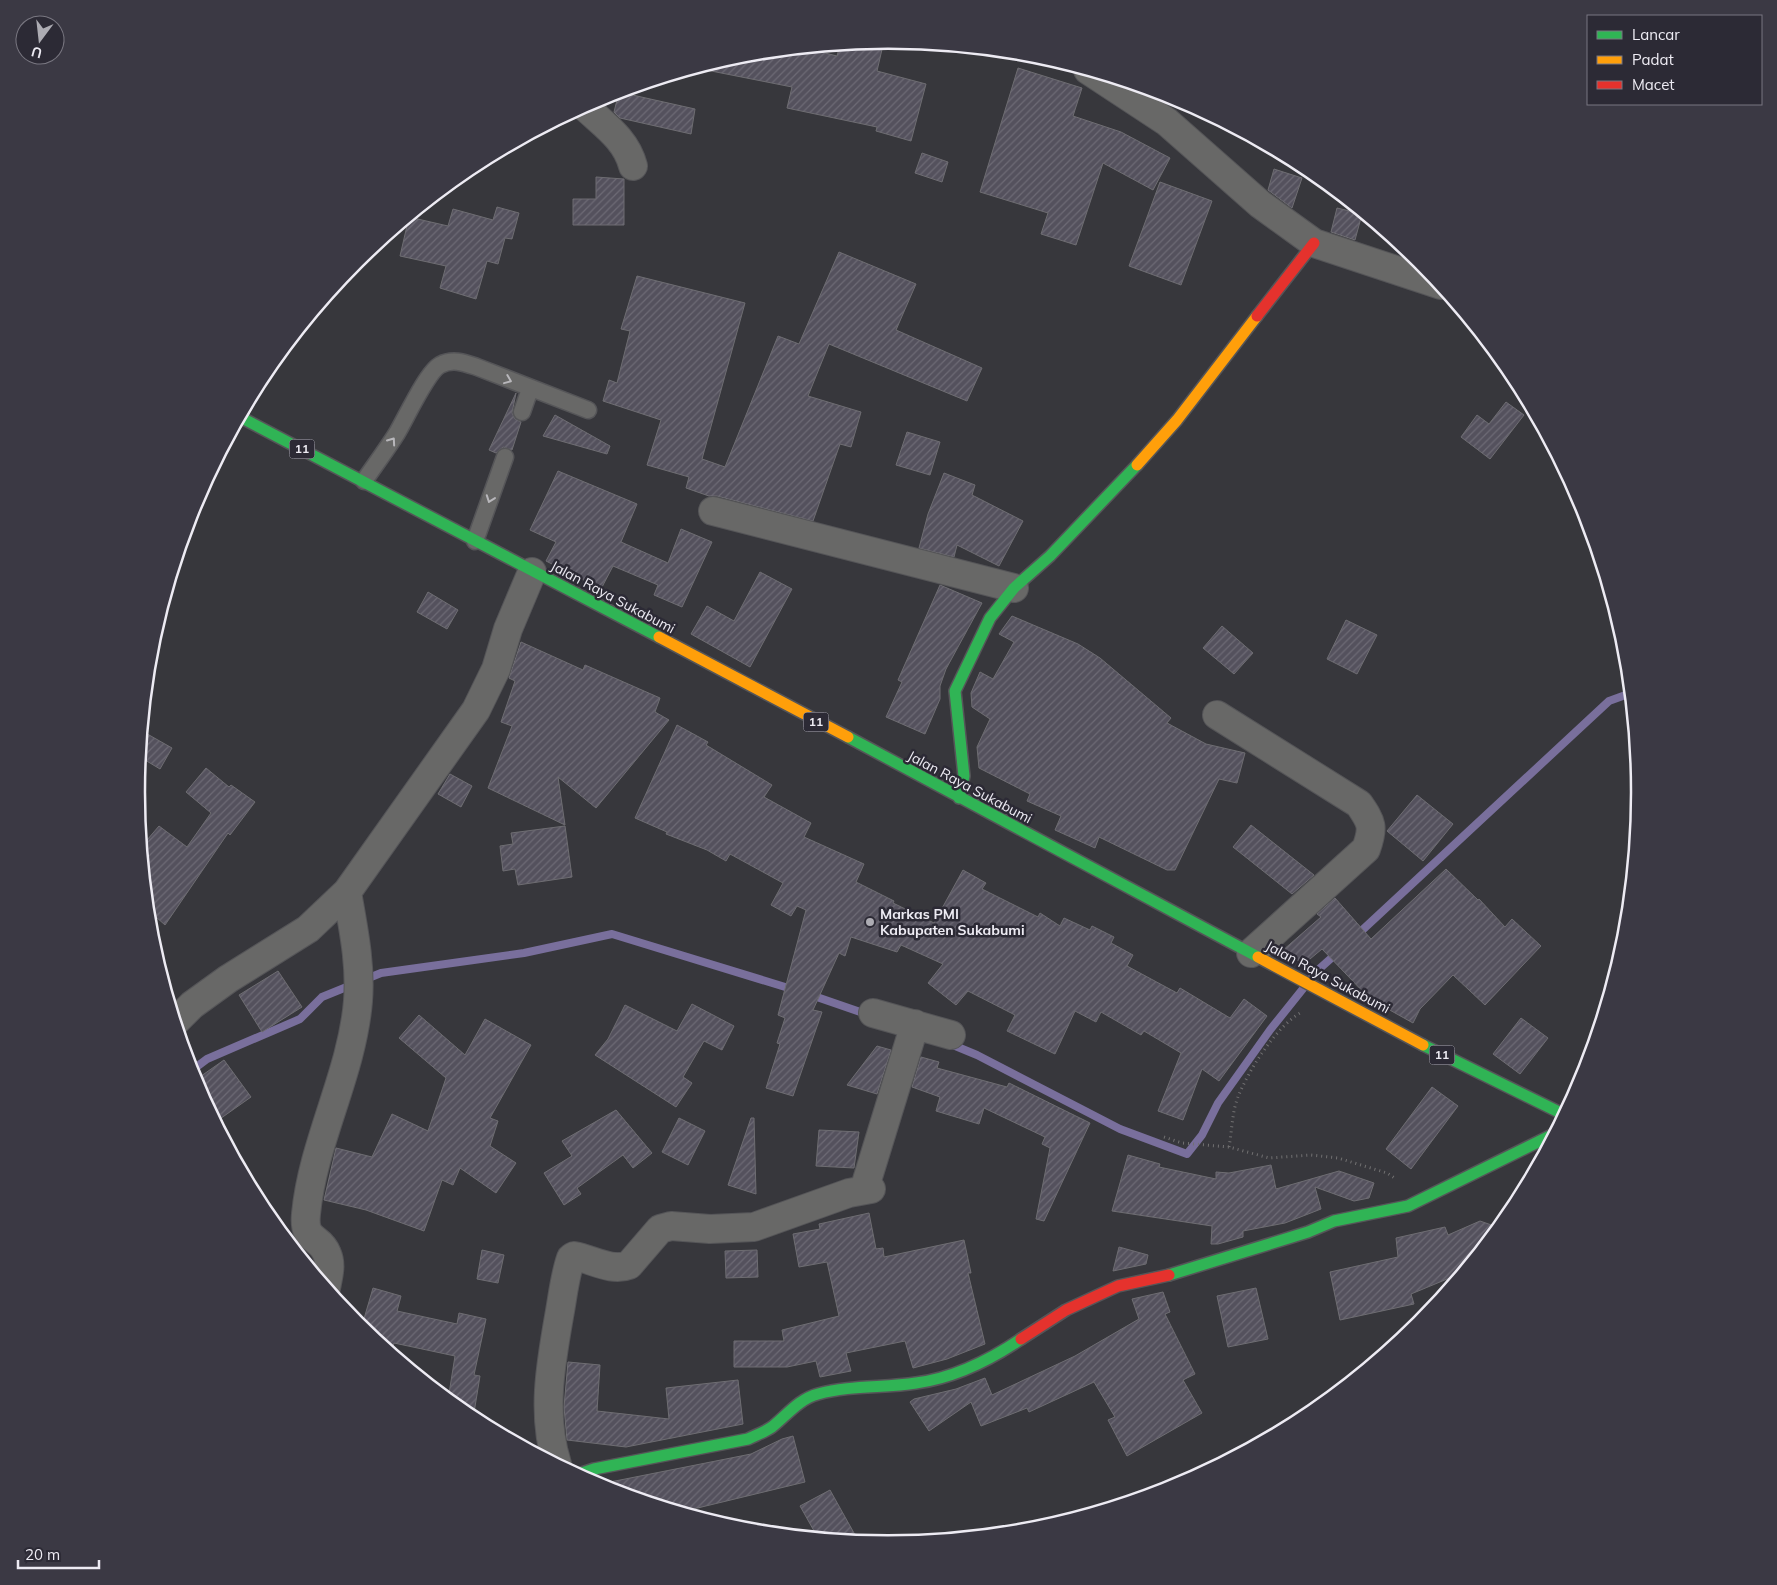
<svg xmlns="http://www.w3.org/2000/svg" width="1777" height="1585" viewBox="0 0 1777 1585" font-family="Mulish,sans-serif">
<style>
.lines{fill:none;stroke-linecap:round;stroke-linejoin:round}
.stream{stroke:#796f9c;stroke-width:8}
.building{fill:url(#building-hatch);stroke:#6e6d72}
.lane-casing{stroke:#555558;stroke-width:19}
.street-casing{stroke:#555558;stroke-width:30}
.fast-casing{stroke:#555558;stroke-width:14}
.slow-casing{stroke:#555558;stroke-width:14}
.jam-casing{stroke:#555558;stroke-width:14}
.path{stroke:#727172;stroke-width:3;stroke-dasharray:1 4;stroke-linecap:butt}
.lane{stroke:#686867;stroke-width:16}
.street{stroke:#686867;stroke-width:28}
.fast{stroke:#30b455;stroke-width:11}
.slow{stroke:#ff9f0a;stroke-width:11}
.jam{stroke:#e5322d;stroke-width:11}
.oneway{stroke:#b8b7bb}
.poi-dot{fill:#adacb3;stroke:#2c2a35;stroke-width:2}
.labels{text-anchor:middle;stroke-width:5;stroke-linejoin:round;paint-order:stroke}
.shield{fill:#2c2a35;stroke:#b3b1ba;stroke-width:1}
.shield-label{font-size:12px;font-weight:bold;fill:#edebf3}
.street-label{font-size:14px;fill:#edebf3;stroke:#2c2a35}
.poi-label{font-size:14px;font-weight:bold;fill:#edebf3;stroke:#2c2a35;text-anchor:start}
.rim{fill:none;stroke:#edebf3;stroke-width:2.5}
</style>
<defs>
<pattern id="building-hatch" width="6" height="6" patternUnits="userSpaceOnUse" patternTransform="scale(1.25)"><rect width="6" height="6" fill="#54515d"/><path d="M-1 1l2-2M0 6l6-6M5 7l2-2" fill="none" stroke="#6d6a75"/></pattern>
</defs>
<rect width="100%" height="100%" fill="#37373c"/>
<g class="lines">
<path class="stream" d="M 1357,935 L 1609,701 L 1631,693
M 811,995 L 869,1015
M 948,1043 L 977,1055 L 1120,1129 L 1187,1154 L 1202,1135 L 1218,1103 L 1270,1030 L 1318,970 L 1337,953
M 191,1071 L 207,1059 L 300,1019 L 322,997 L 381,973 L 524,953 L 612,934 L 795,990"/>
</g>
<path class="building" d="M 871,42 L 883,45 L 877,71 L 926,84 L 911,141 L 876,131 L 877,127 L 787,108 L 792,87 L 696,68 L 742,54 L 805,48 L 837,56 L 840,45 Z
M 1018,68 L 1082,88 L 1073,116 L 1121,132 L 1170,158 L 1153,190 L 1103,163 L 1076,245 L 1041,234 L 1048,213 L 980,192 Z
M 619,92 L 695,109 L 691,134 L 620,118 L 614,112 Z
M 922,153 L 948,162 L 942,182 L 915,173 Z
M 1274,169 L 1302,178 L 1292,208 L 1268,190 Z
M 596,177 L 624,179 L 624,225 L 573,225 L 573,199 L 596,199 Z
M 1160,182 L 1212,201 L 1181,285 L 1129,266 Z
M 497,207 L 519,213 L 512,239 L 505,238 L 498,264 L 487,261 L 476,299 L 440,288 L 446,266 L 400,256 L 409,217 L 448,226 L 453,209 L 493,220 Z
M 1337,208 L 1362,214 L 1355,240 L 1331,232 Z
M 839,252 L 916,284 L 896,330 L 982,368 L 967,401 L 829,344 L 808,396 L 861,412 L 851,447 L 840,444 L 813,521 L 717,496 L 709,496 L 686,488 L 689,477 L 647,465 L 661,420 L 603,401 L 609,380 L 617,383 L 630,331 L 621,329 L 637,276 L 745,303 L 702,459 L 725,467 L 778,336 L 799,344 Z
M 516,393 L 512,413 L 515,419 L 521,422 L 512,450 L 503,447 L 496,453 L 489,450 Z
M 1506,402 L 1524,415 L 1490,459 L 1461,437 L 1477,415 L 1489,424 Z
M 555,415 L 610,446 L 607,454 L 543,436 Z
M 907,432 L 940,442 L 930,475 L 896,465 Z
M 558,471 L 637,504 L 621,542 L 668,563 L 681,529 L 712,542 L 682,607 L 654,595 L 658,585 L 613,566 L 601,589 L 546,561 L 556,542 L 530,530 Z
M 944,473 L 975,485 L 972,495 L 1023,521 L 999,566 L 957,545 L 954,557 L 919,548 L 928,514 Z
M 760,572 L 792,589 L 750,667 L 691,634 L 707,606 L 734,621 Z
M 940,585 L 982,603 L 946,669 L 940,686 L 940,699 L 925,734 L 886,717 L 902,682 L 898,680 Z
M 428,592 L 458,610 L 447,629 L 417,612 Z
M 1012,616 L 1078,644 L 1100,658 L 1171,718 L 1167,723 L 1206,744 L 1245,753 L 1237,783 L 1219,779 L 1175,870 L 1167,870 L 1099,837 L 1095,848 L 1055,830 L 1061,816 L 1027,801 L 1030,794 L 979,768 L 977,747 L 990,719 L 972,707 L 971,693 L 980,672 L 993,679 L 1014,642 L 999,634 Z
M 1346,620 L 1377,635 L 1357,674 L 1327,659 Z
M 1222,626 L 1253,653 L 1234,674 L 1203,648 Z
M 521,642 L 583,670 L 585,665 L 660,698 L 655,712 L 669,720 L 596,808 L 558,777 L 565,825 L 488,788 L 512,726 L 501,722 L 515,681 L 509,678 Z
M 677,725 L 708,742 L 706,745 L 772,785 L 764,797 L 811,823 L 804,837 L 864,864 L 856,882 L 894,901 L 893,903 L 934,923 L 963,870 L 986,883 L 982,889 L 1038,917 L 1040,913 L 1060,926 L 1064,918 L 1090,930 L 1092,926 L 1114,937 L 1111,943 L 1133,955 L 1127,966 L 1177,993 L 1180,988 L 1230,1018 L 1244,999 L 1267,1016 L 1219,1081 L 1202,1069 L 1183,1120 L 1158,1111 L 1181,1053 L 1144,1031 L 1141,1035 L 1101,1012 L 1096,1022 L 1075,1011 L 1055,1054 L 1007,1031 L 1015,1015 L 968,991 L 956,1005 L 928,983 L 943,964 L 901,945 L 897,952 L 851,937 L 845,956 L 839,953 L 813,1010 L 822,1012 L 793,1096 L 766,1088 L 780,1044 L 777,1043 L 785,1018 L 778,1015 L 806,910 L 797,906 L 791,916 L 771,905 L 783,883 L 730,854 L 726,861 L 707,850 L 666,834 L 667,832 L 635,818 Z
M 142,731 L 172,748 L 160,769 L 140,757 Z
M 206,768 L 229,787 L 231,785 L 255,802 L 230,835 L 228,833 L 165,925 L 147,909 L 141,847 L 159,826 L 187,847 L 211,813 L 186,792 Z
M 450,774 L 472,786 L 461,807 L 438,794 Z
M 1417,795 L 1453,824 L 1423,861 L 1387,831 Z
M 1251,825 L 1314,875 L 1292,894 L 1233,847 Z
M 565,826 L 572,877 L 518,885 L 515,869 L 503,871 L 500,846 L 513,844 L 511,833 Z
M 1446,869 L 1478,900 L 1479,899 L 1505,927 L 1512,919 L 1541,946 L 1485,1005 L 1453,975 L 1420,1009 L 1413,1023 L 1370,999 L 1322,949 L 1304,964 L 1282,951 L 1321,917 L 1317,914 L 1335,898 L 1371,939 Z
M 278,971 L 302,1007 L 262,1032 L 239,995 Z
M 692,1004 L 734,1026 L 722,1050 L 704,1041 L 683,1077 L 692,1083 L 676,1107 L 595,1055 L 608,1039 L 625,1005 L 677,1031 Z
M 419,1015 L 465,1055 L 485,1019 L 531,1045 L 490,1118 L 498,1121 L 490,1146 L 516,1163 L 496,1193 L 460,1168 L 453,1185 L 442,1180 L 424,1231 L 366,1210 L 324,1200 L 336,1148 L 372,1157 L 392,1114 L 428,1131 L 446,1078 L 399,1038 Z
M 1521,1018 L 1548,1038 L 1520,1074 L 1493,1054 Z
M 877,1046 L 891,1050 L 877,1094 L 847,1085 Z
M 921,1057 L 939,1062 L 937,1068 L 1007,1087 L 1009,1083 L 1090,1123 L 1044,1221 L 1036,1219 L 1050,1148 L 1042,1144 L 1045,1137 L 984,1108 L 979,1124 L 936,1111 L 940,1097 L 912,1087 Z
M 224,1060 L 251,1097 L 217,1121 L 194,1081 Z
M 1432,1087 L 1458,1106 L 1411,1169 L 1386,1149 Z
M 616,1110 L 652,1153 L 633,1168 L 623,1155 L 577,1188 L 581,1194 L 564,1205 L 544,1173 L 572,1156 L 562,1141 Z
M 679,1118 L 705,1131 L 688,1165 L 662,1152 Z
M 751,1118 L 754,1118 L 756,1194 L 728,1185 Z
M 819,1130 L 859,1132 L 854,1168 L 816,1166 Z
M 1128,1155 L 1160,1164 L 1159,1167 L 1216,1179 L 1216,1172 L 1229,1173 L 1271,1165 L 1276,1189 L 1339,1171 L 1374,1183 L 1369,1198 L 1354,1201 L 1315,1187 L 1321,1209 L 1285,1223 L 1243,1231 L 1243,1237 L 1218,1244 L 1211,1244 L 1212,1226 L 1112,1211 Z
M 869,1213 L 876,1249 L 883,1248 L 884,1257 L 964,1240 L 971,1273 L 968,1273 L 985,1344 L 947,1359 L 913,1368 L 905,1341 L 846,1353 L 851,1371 L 820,1377 L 816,1361 L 787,1367 L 734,1367 L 734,1341 L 784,1341 L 782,1330 L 839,1316 L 827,1262 L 799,1267 L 793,1234 L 820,1229 L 819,1224 Z
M 1480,1221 L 1500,1228 L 1464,1272 L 1411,1294 L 1414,1304 L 1340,1320 L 1330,1272 L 1398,1257 L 1396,1238 L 1445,1227 L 1448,1235 Z
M 1119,1247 L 1148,1255 L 1146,1264 L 1113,1271 Z
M 482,1250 L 504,1255 L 498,1283 L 477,1279 Z
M 757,1250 L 758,1277 L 726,1278 L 725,1251 Z
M 373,1288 L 401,1296 L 397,1311 L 457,1324 L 459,1313 L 486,1319 L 474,1375 L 480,1376 L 473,1419 L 448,1400 L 455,1356 L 394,1343 L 391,1353 L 361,1329 Z
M 1256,1288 L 1268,1339 L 1228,1347 L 1217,1296 Z
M 1163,1292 L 1170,1312 L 1165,1314 L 1195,1374 L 1183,1380 L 1202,1413 L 1127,1456 L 1108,1420 L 1115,1417 L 1094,1382 L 1029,1412 L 1027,1408 L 981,1426 L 971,1402 L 929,1431 L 910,1402 L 914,1399 L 956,1389 L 985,1378 L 992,1395 L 1075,1356 L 1139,1319 L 1132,1299 Z
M 568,1362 L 600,1365 L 597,1411 L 669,1419 L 666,1388 L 738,1380 L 743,1424 L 626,1447 L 567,1440 L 564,1407 Z
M 793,1436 L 805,1482 L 681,1512 L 595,1485 L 751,1454 L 782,1439 Z
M 830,1490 L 859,1542 L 818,1538 L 800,1506 Z"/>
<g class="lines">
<defs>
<path id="lane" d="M 522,412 L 530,389
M 364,481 C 375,465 387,449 397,433 C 406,418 427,372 440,365 C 453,358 465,363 477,367 L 588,410
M 475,541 L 505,457"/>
<path id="street" d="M 1088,70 L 1167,122 L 1260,204 L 1314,243 L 1441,285
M 584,106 C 604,125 626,139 633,166
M 713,511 L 1014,588
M 1217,715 L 1359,804 C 1372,823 1374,827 1366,849 L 1251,953
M 873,1013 L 951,1035
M 175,1022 L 192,1005 L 228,979 L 308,929 L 347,892 L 476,710 L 496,669 L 508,629 L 532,572
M 864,1190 L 915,1024
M 326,1288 C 328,1277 332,1265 327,1254 C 320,1235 303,1243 306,1214 C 313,1141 352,1074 358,1001 C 361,964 353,927 347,892
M 557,1464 C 541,1414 551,1362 560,1311 C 563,1294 565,1275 571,1258 L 574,1256 C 592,1259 611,1272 629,1265 L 660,1229 L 671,1226 L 710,1229 L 754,1227 L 849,1193 L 871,1189"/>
<path id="fast" d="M 240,417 L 659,637
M 848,737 L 1258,957
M 959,798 L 964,776 L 955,691 L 990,618 L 1014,588 L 1050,556 L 1137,465
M 1423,1045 L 1565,1115
M 1169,1275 L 1308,1232 L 1334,1221 L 1408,1206 L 1556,1133
M 576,1475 L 594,1469 L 748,1439 C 756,1435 765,1432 772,1427 C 787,1415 799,1399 818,1394 C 850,1385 884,1388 916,1383 C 954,1378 990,1360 1021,1339"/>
<path id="slow" d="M 1137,465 L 1177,420 L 1257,316
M 659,637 L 848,737
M 1258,957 L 1423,1045"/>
<path id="jam" d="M 1257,316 L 1314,243
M 1021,1339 L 1066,1310 L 1118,1286 L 1169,1275"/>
</defs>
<use href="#lane" class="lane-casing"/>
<use href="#street" class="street-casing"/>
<use href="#fast" class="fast-casing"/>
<use href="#slow" class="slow-casing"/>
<use href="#jam" class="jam-casing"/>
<path class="path" d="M 1164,1137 L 1182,1143 L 1229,1147 L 1269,1158 L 1311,1155 L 1338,1158 L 1387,1173 L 1396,1179
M 1229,1147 C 1232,1131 1232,1112 1238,1097 C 1248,1071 1277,1025 1302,1012"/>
<use href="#lane" class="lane"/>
<use href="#street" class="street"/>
<use href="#fast" class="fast"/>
<use href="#slow" class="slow"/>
<use href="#jam" class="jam"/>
</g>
<defs><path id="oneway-chevron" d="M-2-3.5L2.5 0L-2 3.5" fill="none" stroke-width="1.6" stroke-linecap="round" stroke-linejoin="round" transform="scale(1.25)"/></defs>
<g class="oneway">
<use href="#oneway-chevron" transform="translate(508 380) rotate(22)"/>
<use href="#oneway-chevron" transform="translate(392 441) rotate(-55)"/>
<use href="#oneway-chevron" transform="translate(490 499) rotate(110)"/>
</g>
<circle class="poi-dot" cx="870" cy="922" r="5"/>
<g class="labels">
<g class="shield">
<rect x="289.5" y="439.5" width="25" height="19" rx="4"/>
<rect x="803.5" y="712.5" width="25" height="19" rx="4"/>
<rect x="1429.5" y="1045.5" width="25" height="19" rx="4"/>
</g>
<g class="shield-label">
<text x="302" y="453">11</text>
<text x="816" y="726">11</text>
<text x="1442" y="1059">11</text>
</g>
<g class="street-label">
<text transform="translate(613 597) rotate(28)" y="5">Jalan Raya Sukabumi</text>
<text transform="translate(970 787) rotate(28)" y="5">Jalan Raya Sukabumi</text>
<text transform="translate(1328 977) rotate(28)" y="5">Jalan Raya Sukabumi</text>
</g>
<g class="poi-label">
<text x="880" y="919">Markas PMI<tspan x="880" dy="16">Kabupaten Sukabumi</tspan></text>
</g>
</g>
<path d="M0 0H1777V1585H0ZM145 792a743 743 0 1 1 1486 0a743 743 0 1 1-1486 0Z" fill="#3b3944" fill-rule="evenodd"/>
<path class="rim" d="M145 792a743 743 0 1 1 1486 0a743 743 0 1 1-1486 0Z"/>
<rect x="1587" y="15" width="175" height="90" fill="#2c2a35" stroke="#797781"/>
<rect x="1597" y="31" width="25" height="8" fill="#30b455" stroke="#797781"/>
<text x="1632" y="40" font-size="15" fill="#edebf3">Lancar</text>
<rect x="1597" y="56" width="25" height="8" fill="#ff9f0a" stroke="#797781"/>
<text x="1632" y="65" font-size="15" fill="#edebf3">Padat</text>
<rect x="1597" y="81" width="25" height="8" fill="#e5322d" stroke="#797781"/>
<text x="1632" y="90" font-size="15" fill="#edebf3">Macet</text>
<g transform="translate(40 40) rotate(195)"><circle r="24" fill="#2c2a35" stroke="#797781"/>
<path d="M0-4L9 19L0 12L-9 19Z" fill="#adacb3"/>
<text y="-8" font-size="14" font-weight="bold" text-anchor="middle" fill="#edebf3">U</text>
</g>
<path d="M18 1560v8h81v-8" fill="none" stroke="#edebf3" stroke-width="2.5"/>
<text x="25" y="1560" font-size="15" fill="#edebf3" stroke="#2c2a35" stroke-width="4" paint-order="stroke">20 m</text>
</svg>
